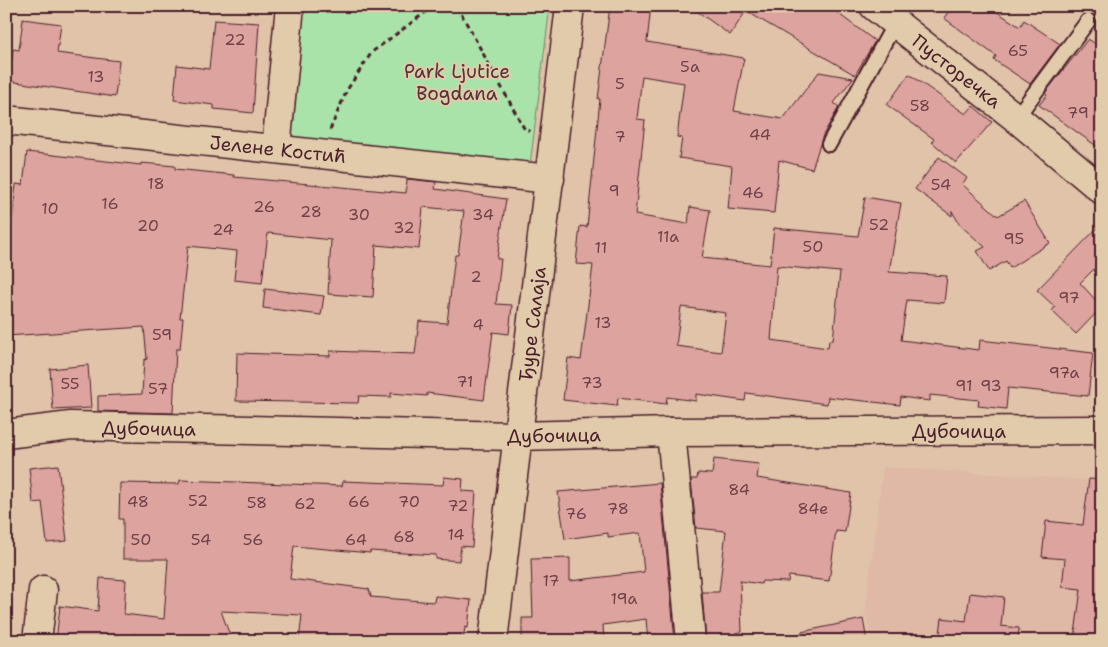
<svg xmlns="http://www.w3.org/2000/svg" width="1108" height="647" viewBox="0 0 1108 647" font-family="'Shantell Sans',sans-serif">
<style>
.built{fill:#dfb9a6}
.green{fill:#a9e3a9;stroke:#7a816a}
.building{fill:#dda39f;stroke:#4a1f2b;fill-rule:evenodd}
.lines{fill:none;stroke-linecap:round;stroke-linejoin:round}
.lane-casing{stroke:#4a1f2b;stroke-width:18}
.street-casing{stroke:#4a1f2b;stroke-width:31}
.secondary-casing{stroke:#4a1f2b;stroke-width:31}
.path{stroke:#4a1f2b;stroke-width:3;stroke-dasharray:5 4;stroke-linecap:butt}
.lane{stroke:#e1cbab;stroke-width:14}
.street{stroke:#e1cbab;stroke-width:28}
.secondary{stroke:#e1cbab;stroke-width:28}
.labels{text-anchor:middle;stroke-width:4;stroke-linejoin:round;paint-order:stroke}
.number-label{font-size:16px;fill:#6f4048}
.park-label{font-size:19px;fill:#543338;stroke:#e1cbab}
.street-label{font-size:19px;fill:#4a1f2b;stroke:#e1cbab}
</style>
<rect width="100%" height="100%" fill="#e0c3a9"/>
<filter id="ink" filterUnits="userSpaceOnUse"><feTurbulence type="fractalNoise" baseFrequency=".02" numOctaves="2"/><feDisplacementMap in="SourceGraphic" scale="10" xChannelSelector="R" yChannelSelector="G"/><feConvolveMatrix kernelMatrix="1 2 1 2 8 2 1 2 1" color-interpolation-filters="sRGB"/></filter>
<g filter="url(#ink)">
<path class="built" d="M 883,467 L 1102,481 L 1102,641 L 872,641 L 865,613 Z"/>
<path class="green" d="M 303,6 L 550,6 L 530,165 L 290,140 Z"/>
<path class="building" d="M 610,6 L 651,6 L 647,42 L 744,58 L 734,111 L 783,119 L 819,72 L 853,78 L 834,103 L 839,107 L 823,135 L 812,169 L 779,160 L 774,213 L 728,209 L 732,166 L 679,158 L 682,138 L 677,137 L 684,83 L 642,76 L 637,119 L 645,120 L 635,215 L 688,224 L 690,207 L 710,210 L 702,258 L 770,265 L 774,228 L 858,236 L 865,197 L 901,203 L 889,272 L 947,276 L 944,303 L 907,300 L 901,340 L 979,350 L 980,340 L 1093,353 L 1088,396 L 1008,388 L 1006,409 L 978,406 L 979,400 L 930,395 L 930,401 L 901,397 L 900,405 L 828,397 L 827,404 L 746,393 L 745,401 L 696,394 L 696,401 L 667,397 L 666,404 L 618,398 L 617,406 L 563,400 L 568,358 L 581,360 L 593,265 L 576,264 L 580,226 L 587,227 L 600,99 L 598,99 ZM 777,266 L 840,272 L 833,340 L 829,340 L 828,348 L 771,340 ZM 681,307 L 726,313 L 721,352 L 676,346 Z
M 690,6 L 828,6 L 875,41 L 855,75 L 746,11 L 730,35 Z
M 952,6 L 988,6 L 1020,27 L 1024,20 L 1060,44 L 1030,84 L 994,60 L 996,56 L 944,18 Z
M 23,19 L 61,24 L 57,53 L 119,61 L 115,97 L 9,81 L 13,49 L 19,50 Z
M 214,20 L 259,23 L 253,113 L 214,109 L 214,105 L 174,100 L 177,65 L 209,69 Z
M 1088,39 L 1102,48 L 1102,150 L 1039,105 L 1047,95 L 1045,93 Z
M 909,74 L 960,110 L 966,114 L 973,106 L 992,122 L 956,163 L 932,142 L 934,139 L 887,105 Z
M 27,152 L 141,165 L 141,163 L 175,166 L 175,169 L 234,175 L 234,177 L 406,193 L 407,179 L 436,182 L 435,189 L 506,199 L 497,259 L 501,259 L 496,304 L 512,305 L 509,334 L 493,332 L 484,400 L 427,393 L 427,396 L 391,393 L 391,397 L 359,396 L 358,403 L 236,401 L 237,353 L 330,356 L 330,351 L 415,354 L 419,321 L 447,323 L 455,255 L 458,255 L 464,211 L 423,207 L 419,249 L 376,245 L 373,297 L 328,294 L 331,240 L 268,233 L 262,283 L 234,280 L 237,251 L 188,246 L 180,318 L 183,318 L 180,349 L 176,349 L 173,413 L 98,411 L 98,396 L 142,394 L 144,360 L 147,359 L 144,327 L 6,336 L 6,230 L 11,231 L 16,184 L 23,185 Z
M 939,157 L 967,178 L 962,184 L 998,216 L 1024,201 L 1050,243 L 1010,268 L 1006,261 L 989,271 L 977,251 L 985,247 L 960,225 L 952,211 L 952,216 L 915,189 Z
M 1102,223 L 1102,261 L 1080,283 L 1102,307 L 1076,334 L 1052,311 L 1055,307 L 1037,290 Z
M 265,289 L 324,296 L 321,315 L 263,308 Z
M 88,365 L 91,408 L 53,410 L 50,369 Z
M 714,459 L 759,464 L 757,478 L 851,493 L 845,532 L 836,531 L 829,581 L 789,576 L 788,582 L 762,581 L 761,584 L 740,581 L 742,632 L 735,633 L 736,641 L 706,641 L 702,592 L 719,592 L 726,531 L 696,528 L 691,479 L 697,479 L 698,473 L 712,474 Z
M 58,465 L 67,541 L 47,543 L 42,502 L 33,503 L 29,468 Z
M 444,477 L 463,479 L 462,491 L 476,492 L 472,547 L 461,546 L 459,561 L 436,559 L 436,555 L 370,551 L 370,553 L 294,546 L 290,579 L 369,589 L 371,597 L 434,602 L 435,596 L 471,600 L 468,628 L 465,627 L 463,641 L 299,641 L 302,615 L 221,611 L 232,641 L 200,641 L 132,634 L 132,641 L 56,641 L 60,606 L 98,611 L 100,578 L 126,580 L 124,614 L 164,619 L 168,559 L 123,559 L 123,519 L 119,519 L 120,483 L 179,484 L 180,480 L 342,486 L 343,481 L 443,485 Z
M 1089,479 L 1102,480 L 1102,641 L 1074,641 L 1081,589 L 1062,587 L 1065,559 L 1042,557 L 1046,521 L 1083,525 Z
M 660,483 L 675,641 L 648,641 L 646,619 L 603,625 L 604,641 L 522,641 L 522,618 L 533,618 L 531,559 L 570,558 L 570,581 L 644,572 L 640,533 L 608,537 L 608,533 L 565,539 L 558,492 Z
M 970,593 L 1004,597 L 1001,626 L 1019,628 L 1018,641 L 939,641 L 942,618 L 966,621 Z
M 863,619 L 867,641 L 802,641 L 801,632 Z"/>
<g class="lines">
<defs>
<path id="lane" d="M 1016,118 L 1088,21
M 829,144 L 895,23"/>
<path id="street" d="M 874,6 L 1016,118 L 1102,190
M 6,120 L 550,179
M 276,149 L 290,6
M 671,432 L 691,641
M 37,641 L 43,590"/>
<path id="secondary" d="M 6,434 L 71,426 L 517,436 L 671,432 L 1102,430
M 493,641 L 570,6"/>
</defs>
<use href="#lane" class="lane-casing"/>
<use href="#street" class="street-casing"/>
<use href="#secondary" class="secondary-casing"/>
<path class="path" d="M 457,6 L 525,130 L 530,131
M 330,130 L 347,90 L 372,52 L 434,6"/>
<use href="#lane" class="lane"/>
<use href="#street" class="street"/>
<use href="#secondary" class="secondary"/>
</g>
</g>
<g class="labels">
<g class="number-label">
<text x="235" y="45">22</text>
<text x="1018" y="56">65</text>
<text x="690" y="72">5a</text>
<text x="96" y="82">13</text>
<text x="620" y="89">5</text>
<text x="920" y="111">58</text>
<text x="1078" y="118">79</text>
<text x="760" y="140">44</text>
<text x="620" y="142">7</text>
<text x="156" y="189">18</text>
<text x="941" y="190">54</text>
<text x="614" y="196">9</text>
<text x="753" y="198">46</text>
<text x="110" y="209">16</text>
<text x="264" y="212">26</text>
<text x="50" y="214">10</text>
<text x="311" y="217">28</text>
<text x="359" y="220">30</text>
<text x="483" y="220">34</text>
<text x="879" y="230">52</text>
<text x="148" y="231">20</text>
<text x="404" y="233">32</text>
<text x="223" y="235">24</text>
<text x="668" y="242">11a</text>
<text x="1014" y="244">95</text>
<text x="813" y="252">50</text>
<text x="601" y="253">11</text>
<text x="476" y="282">2</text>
<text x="1069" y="303">97</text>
<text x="603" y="328">13</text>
<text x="478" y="330">4</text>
<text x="162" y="340">59</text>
<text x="1064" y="378">97a</text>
<text x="465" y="387">71</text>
<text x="592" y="388">73</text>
<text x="70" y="389">55</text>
<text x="964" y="391">91</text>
<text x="991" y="391">93</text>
<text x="158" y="394">57</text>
<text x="739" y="495">84</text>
<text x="198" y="506">52</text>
<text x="138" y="507">48</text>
<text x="359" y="507">66</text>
<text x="409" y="507">70</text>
<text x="257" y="508">58</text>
<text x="305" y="509">62</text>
<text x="458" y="511">72</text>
<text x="618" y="514">78</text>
<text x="813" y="514">84e</text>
<text x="576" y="519">76</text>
<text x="456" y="540">14</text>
<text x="404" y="542">68</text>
<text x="141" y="545">50</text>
<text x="201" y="545">54</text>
<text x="253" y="545">56</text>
<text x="356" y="545">64</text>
<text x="551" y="586">17</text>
<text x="624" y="604">19a</text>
</g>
<g class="park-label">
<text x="457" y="78">Park Ljutice<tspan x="457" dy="22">Bogdana</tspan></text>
</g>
<g class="street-label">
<text transform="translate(957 71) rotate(38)" y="7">Пусторечка</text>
<text transform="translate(278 149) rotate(6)" y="7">Јелене Костић</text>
<text transform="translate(532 324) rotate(-83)" y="7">Ђуре Салаја</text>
<text transform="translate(149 428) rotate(1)" y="7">Дубочица</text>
<text x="959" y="438">Дубочица</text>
<text transform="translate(554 435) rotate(-1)" y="7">Дубочица</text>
</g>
</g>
<rect width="1108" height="647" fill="none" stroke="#e1cbab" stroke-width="25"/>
<rect x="12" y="12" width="1083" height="622" fill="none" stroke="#4a1f2b" stroke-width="2" filter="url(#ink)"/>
</svg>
